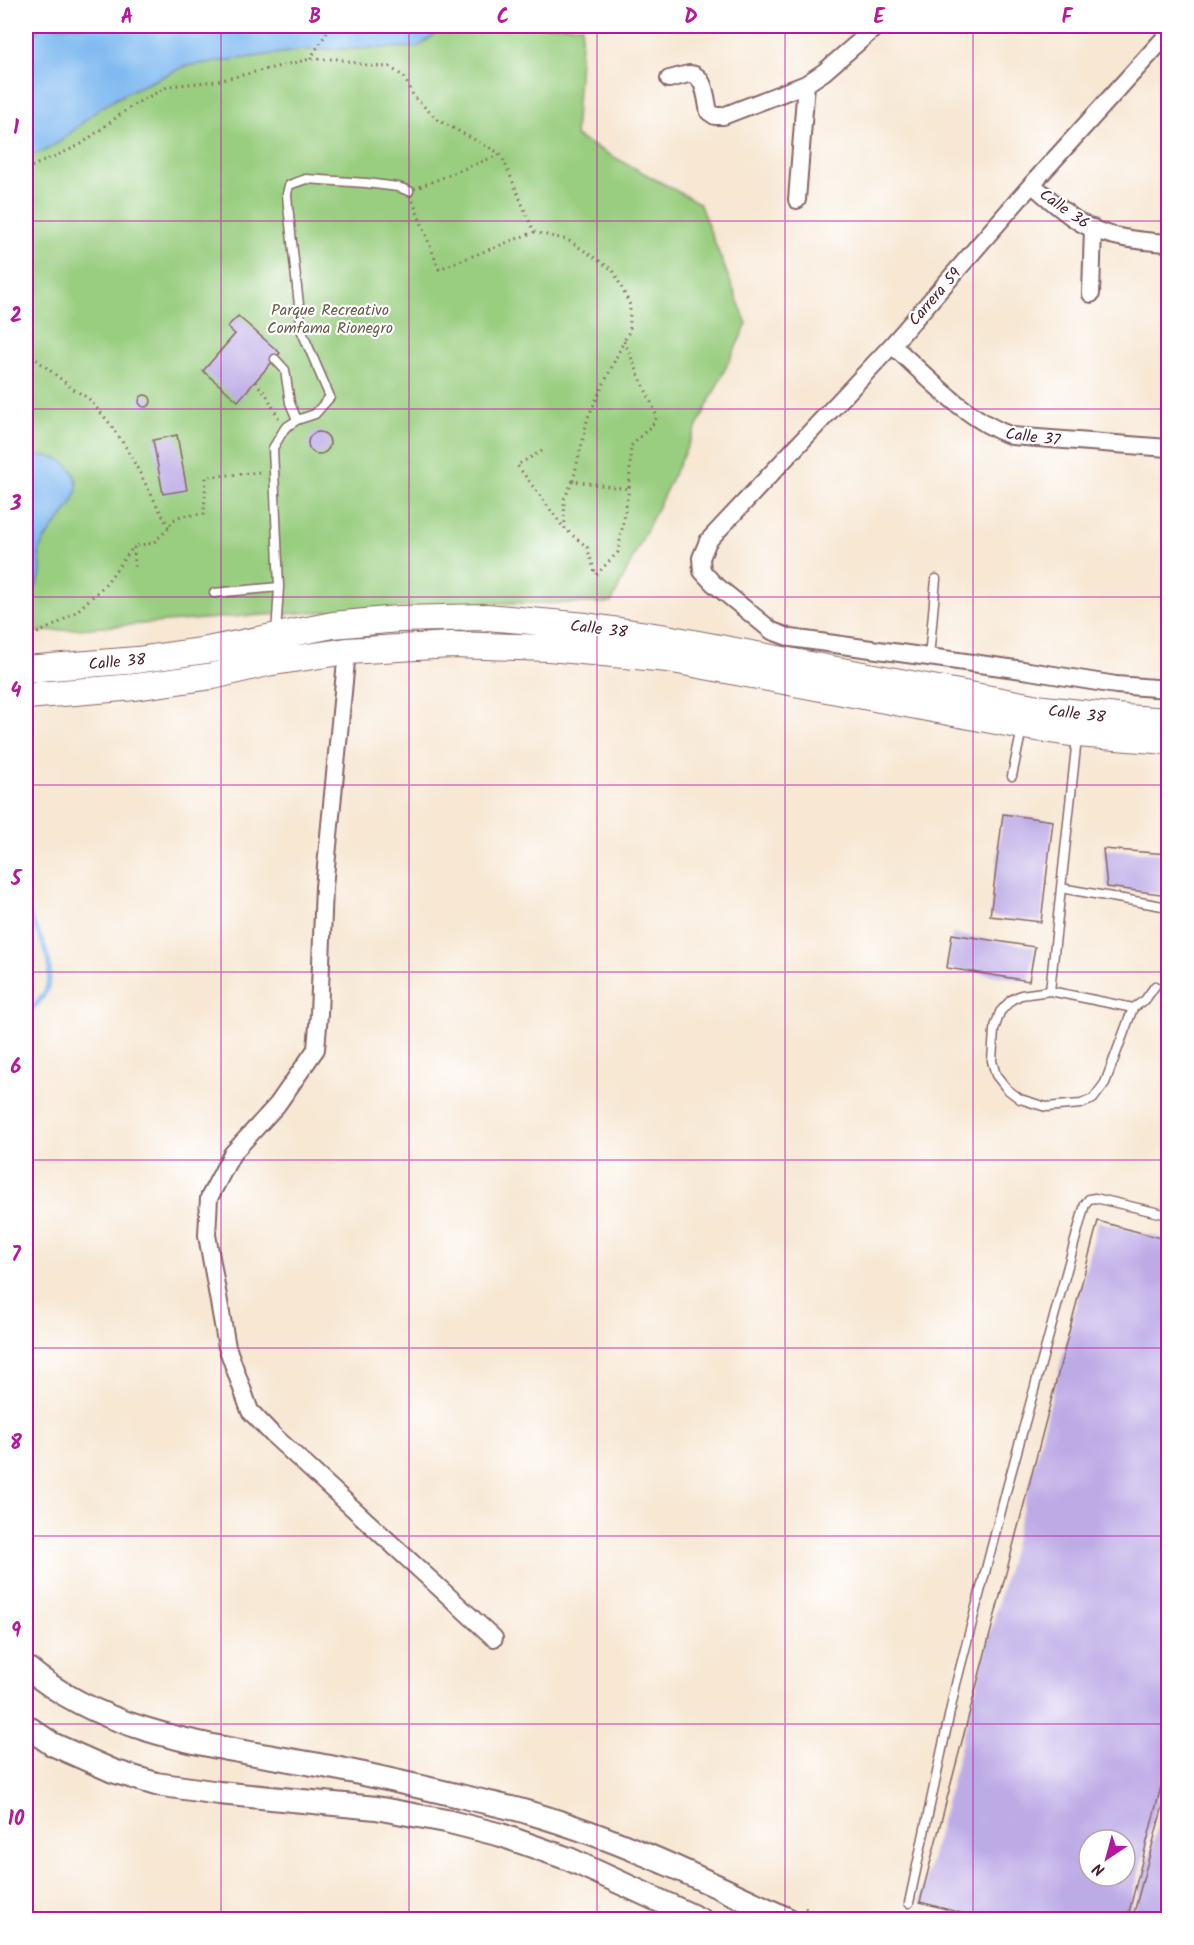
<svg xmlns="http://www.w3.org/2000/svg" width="1194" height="1945" viewBox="0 0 1194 1945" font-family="Kalam,sans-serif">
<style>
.green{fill:#99cd7f;stroke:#727655;stroke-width:1.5}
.water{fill:#80baf1;stroke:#656c8e;stroke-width:1.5}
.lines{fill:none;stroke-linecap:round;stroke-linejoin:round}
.stream{stroke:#80baf1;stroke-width:5}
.building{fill:#bdabe6;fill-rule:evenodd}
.lane-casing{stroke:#876566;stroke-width:11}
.street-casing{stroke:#876566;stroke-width:20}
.secondary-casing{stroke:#876566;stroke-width:26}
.primary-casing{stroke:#876566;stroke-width:28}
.path{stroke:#876566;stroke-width:3;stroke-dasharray:1.5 4.5;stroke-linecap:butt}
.lane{stroke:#fff;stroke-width:8}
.street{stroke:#fff;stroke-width:16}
.secondary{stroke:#fff;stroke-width:22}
.primary{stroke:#fff;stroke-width:26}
.grid{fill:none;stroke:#b5179e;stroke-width:1.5;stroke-opacity:0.55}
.labels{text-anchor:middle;stroke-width:4.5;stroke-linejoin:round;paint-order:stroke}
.street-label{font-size:16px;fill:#4a1f2b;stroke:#fff}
.park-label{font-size:16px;fill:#665c48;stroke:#fff}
.neatline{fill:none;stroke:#b5179e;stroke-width:2}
.grid-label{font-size:20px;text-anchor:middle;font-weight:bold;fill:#b5179e}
</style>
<rect width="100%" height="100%" fill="#fff"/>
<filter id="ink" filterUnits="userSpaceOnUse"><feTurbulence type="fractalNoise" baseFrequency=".0167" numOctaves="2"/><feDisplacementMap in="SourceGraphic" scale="12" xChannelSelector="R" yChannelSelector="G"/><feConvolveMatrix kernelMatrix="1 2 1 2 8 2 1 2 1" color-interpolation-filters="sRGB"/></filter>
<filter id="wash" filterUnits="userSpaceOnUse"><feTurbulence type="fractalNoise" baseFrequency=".008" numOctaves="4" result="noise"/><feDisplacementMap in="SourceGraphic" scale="24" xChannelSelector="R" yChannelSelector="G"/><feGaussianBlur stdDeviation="1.35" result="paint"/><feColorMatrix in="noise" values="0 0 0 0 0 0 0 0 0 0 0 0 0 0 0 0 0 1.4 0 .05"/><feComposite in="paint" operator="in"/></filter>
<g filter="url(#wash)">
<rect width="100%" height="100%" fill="#f7e7d3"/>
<path class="green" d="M 26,26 L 582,26 L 575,136 L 699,203 L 747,324 L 611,603 L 480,603 L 230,617 L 26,633 Z"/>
<path class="water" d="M 40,26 L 446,26 L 418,47 L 304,50 L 186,66 L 128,92 L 100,108 L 61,141 L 44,151 L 26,156 L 26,41 L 36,33 Z
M 26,455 C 42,455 62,455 72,470 C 91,499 52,522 41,546 C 36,555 43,563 41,572 C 40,584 32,592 26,600 Z"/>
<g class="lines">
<path class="stream" d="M 26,910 C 45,945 68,984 26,1013"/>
</g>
<g id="blocks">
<path class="building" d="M 238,316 L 280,353 L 238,401 L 203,371 L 235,334 L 227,327 Z
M139 401a6 6 0 1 1 12 0a6 6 0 1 1-12 0Z
M308 443a11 11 0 1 1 22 0a11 11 0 1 1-22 0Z
M 177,435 L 187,490 L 163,494 L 153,440 Z
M 1003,814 L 1053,821 L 1041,922 L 990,916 Z
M 1103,849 L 1168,854 L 1168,895 L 1107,887 Z
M 952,934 L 1035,947 L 1029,981 L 947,968 Z
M 1098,1221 L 1168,1240 L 1168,1759 L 1127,1920 L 987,1920 L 920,1902 ZM 1089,1840 L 1125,1840 L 1125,1876 L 1089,1876 Z
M 1168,1787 L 1168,1920 L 1132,1920 Z"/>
</g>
</g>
<g filter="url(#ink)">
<use href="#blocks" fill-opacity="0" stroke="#876566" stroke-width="1.5"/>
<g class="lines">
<defs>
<path id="lane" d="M 275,359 L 285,370 L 290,403 L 297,420
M 214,593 L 279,587
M 276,634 L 279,587 L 273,448 L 285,428 L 297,420 L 315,414 L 330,397 L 302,332 L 288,206 L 287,194 L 289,185 L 306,179 L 366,183 L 398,187 L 409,191
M 929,658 L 936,579
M 1012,776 L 1022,729
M 1061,888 L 1168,907
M 1050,991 L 1077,738
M 1133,1008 L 1105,1083 L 1093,1099 L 1081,1104 L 1046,1107 L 1020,1099 L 1007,1089 L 996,1075 L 992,1061 L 994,1030 L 1000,1012 L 1011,1000 L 1021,995 L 1050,991 L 1133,1008 L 1145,1000 L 1155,986
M 909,1903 L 956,1684 L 1007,1488 L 1085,1204 L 1089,1199 L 1095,1198 L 1168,1215"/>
<path id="street" d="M 1168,34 L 1032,184 L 892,345 L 708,541 L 701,558 L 702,571 L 713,583 L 772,631 L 791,638 L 1023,670 L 1116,685 L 1168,689
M 669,79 C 675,78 683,75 689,74 C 706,74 706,101 709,112 L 715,116 L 723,116 L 806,84 L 797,200
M 806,84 L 824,72 L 877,26
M 1032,184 C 1048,198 1063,212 1081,223 C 1106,238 1140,241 1168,243
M 1091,294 L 1093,228
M 892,345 C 928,377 966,420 1012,436 L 1168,448
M 347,651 L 324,887 L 319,1014 L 316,1049 L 277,1105 L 232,1154 L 209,1198 L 207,1235 L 227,1347 L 250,1411 L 272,1434 L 494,1638"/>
<path id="secondary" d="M 26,1667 C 111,1740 234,1748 340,1769 C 380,1777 420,1787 460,1796 C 483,1802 507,1806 530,1813 C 620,1839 704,1880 789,1920
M 26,1726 L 52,1744 L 113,1771 L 156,1784 L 219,1793 L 376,1808 L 446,1821 L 501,1835 L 569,1859 L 701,1920"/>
<path id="primary" d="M 26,669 L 137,660 L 207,650 L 333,625 L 398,619 L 487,617 L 586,626 L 661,637 L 1044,709 L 1126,718 L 1168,721
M 26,696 L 135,687 L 213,676 L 267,663 L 347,651 L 451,645 L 549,648 L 668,659 L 1023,726 L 1077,734 L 1168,741"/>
</defs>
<use href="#lane" class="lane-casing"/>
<use href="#street" class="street-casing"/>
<use href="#secondary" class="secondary-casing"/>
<use href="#primary" class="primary-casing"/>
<path class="path" d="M 310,59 L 331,26
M 501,154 L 534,232 L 439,269 L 409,191 Z
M 26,169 L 80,145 L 133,105 L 169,86 L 217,81 L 310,59 L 337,59 L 371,66 L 390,67 L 404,77 L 414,97 L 438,120 L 501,154
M 534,232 L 568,240 L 613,270 L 630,305 L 630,330 L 624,341
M 26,345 L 31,355 L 73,389 L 88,398 L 108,421 L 127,449 L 169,528
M 255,382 L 266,394 L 279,419
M 542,451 L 517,465 L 564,528
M 573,481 L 588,417 L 624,341 L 657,416 L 654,423 L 631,446 L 629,489 L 573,481 L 564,499 L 565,529 L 587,547 L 596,575 L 618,552 L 629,489
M 135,567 L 134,546 L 153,543 L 169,528 L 173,520 L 181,516 L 204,514 L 206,477 L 261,472
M 26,637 L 31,636 L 57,624 L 77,611 L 104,586 L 134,546
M 26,1642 L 32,1648
M 805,1908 L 830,1920"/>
<use href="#lane" class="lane"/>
<use href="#street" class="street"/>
<use href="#secondary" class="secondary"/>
<use href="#primary" class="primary"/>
</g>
</g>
<path class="grid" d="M 221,26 L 221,1920M 409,26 L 409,1920M 597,26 L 597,1920M 785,26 L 785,1920M 973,26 L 973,1920M 26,221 L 1168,221M 26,409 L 1168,409M 26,597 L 1168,597M 26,785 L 1168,785M 26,972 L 1168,972M 26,1160 L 1168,1160M 26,1348 L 1168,1348M 26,1536 L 1168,1536M 26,1724 L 1168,1724"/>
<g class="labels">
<g class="street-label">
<text transform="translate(1065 208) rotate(35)" y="6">Calle 36</text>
<text transform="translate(934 296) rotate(-49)" y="6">Carrera 59</text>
<text transform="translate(1033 436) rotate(7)" y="6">Calle 37</text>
<text transform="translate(599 628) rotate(7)" y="6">Calle 38</text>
<text transform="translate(117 661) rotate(-5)" y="6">Calle 38</text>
<text transform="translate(1077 713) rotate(7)" y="6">Calle 38</text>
</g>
<g class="park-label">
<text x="330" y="315">Parque Recreativo<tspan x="330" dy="18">Comfama Rionegro</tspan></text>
</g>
</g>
<rect width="1194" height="1945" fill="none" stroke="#fff" stroke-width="66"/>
<g transform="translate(1107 1858) rotate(216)"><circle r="28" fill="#ffffff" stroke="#b7a5aa" stroke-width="1.5"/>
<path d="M0-4.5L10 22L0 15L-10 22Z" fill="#b5179e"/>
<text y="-9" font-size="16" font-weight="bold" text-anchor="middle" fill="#4a1f2b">N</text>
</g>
<rect x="33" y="33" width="1128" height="1879" class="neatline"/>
<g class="grid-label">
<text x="127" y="23">A</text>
<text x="315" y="23">B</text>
<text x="503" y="23">C</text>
<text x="691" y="23">D</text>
<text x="879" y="23">E</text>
<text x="1067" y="23">F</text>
<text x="16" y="134">1</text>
<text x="16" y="322">2</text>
<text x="16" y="510">3</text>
<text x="16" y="697">4</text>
<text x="16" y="885">5</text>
<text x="16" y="1073">6</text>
<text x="16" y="1261">7</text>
<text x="16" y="1449">8</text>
<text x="16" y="1637">9</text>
<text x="16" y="1825">10</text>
</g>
</svg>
